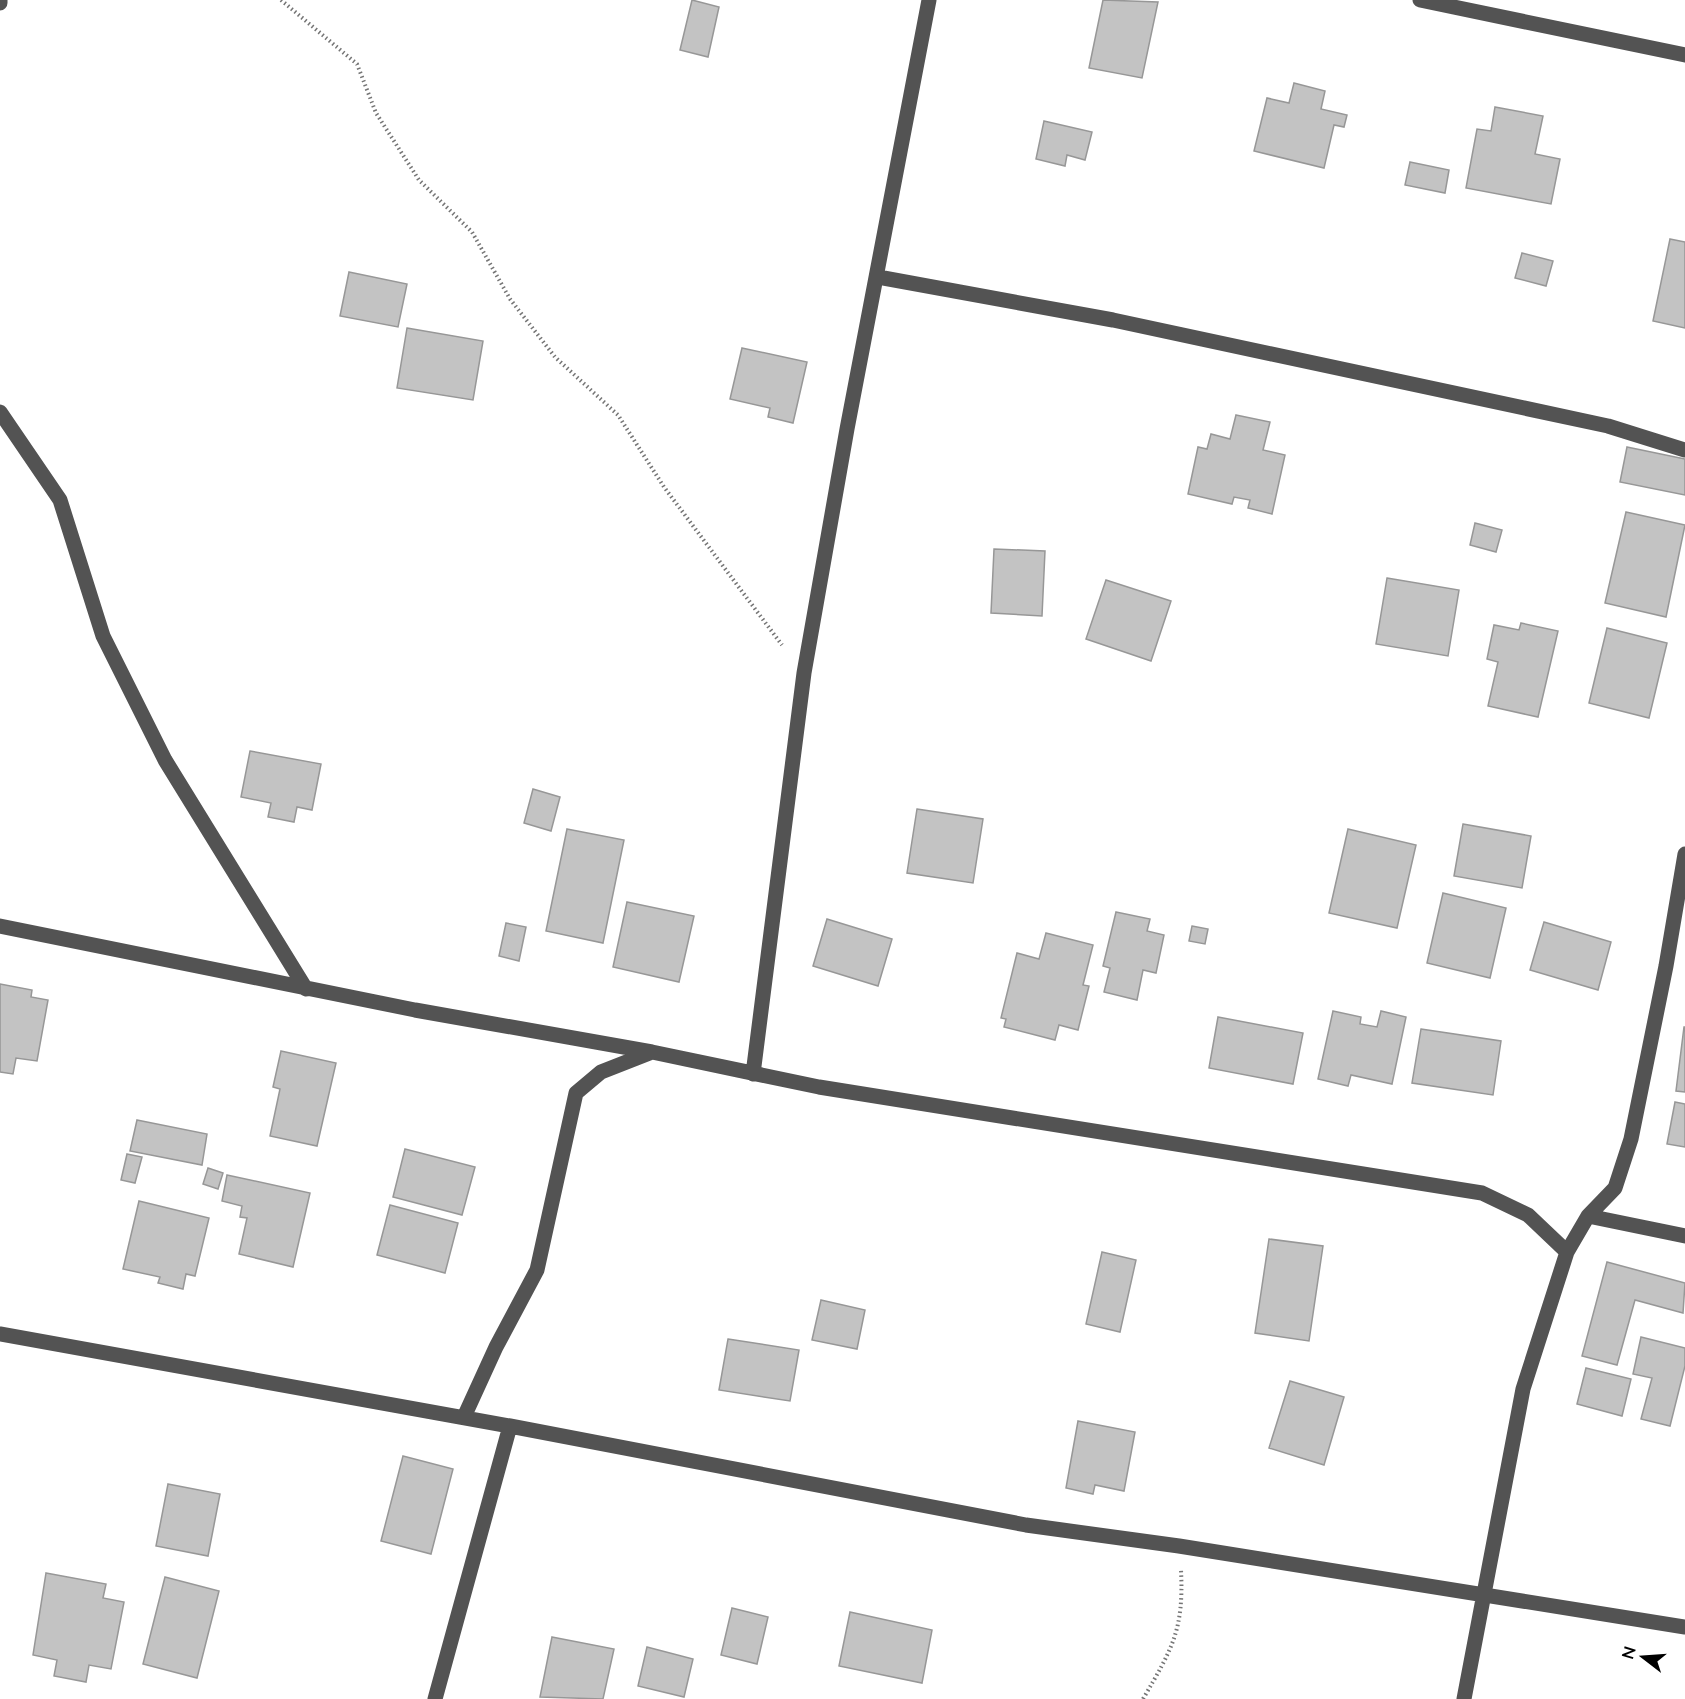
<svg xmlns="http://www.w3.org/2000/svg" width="1685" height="1699" viewBox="0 0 1685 1699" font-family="Lato,sans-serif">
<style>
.building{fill:#c3c3c3;stroke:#979797;stroke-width:1.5}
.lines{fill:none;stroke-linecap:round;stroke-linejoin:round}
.path{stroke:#757575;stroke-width:4;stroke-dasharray:1.5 3;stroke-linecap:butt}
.minor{stroke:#535353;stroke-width:15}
</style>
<rect width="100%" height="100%" fill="#fff"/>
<path class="building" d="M 692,0 L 719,7 L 708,57 L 680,50 Z
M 1103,0 L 1158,2 L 1142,78 L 1089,68 Z
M 1294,83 L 1325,91 L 1321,109 L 1347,115 L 1344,127 L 1334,125 L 1324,168 L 1254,151 L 1267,98 L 1289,103 Z
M 1495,107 L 1543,116 L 1535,154 L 1560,159 L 1551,204 L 1466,188 L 1477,129 L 1491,131 Z
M 1044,121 L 1092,132 L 1085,160 L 1067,155 L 1065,166 L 1036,159 Z
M 1410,162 L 1449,170 L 1445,193 L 1405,185 Z
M 1670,239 L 1685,242 L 1685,328 L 1653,321 Z
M 1522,253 L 1553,261 L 1546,286 L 1515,278 Z
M 349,272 L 407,284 L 398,327 L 340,316 Z
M 407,328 L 483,341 L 473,400 L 397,388 Z
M 742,348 L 807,362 L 793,423 L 768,417 L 770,408 L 730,399 Z
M 1236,415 L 1270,422 L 1263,450 L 1285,455 L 1272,514 L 1248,508 L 1250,500 L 1234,497 L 1232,504 L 1188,494 L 1198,447 L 1207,449 L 1211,434 L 1230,439 Z
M 1627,447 L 1685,459 L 1685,495 L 1620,482 Z
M 1626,512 L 1685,525 L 1666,617 L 1605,603 Z
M 1475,523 L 1502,530 L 1496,552 L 1470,545 Z
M 994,549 L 1045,551 L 1042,616 L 991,613 Z
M 1387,578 L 1459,590 L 1448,656 L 1376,644 Z
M 1106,580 L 1171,601 L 1151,661 L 1086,639 Z
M 1521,623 L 1558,631 L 1538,717 L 1488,706 L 1498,662 L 1487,659 L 1494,625 L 1519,630 Z
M 1607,628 L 1667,643 L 1649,718 L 1589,703 Z
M 250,751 L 321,764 L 312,810 L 297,807 L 294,822 L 268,817 L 271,803 L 241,797 Z
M 533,789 L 560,797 L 551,831 L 524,823 Z
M 917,809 L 983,819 L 973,883 L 907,873 Z
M 1463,824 L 1531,836 L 1522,888 L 1454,876 Z
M 567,829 L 624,840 L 603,943 L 546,931 Z
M 1348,829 L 1416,845 L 1397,928 L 1329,913 Z
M 1443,893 L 1506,908 L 1490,978 L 1427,963 Z
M 627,902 L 694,916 L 679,982 L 613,967 Z
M 1116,912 L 1150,919 L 1147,931 L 1164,935 L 1156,973 L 1143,970 L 1137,1000 L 1104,992 L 1110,968 L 1103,966 Z
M 827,919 L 892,939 L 878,986 L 813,966 Z
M 1544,922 L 1611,942 L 1598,990 L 1530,970 Z
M 506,923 L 526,927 L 519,961 L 499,956 Z
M 1192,926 L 1208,929 L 1205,944 L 1189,941 Z
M 1046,933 L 1093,945 L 1083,985 L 1089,986 L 1078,1030 L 1059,1025 L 1055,1040 L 1004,1027 L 1006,1019 L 1001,1018 L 1017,953 L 1039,959 Z
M 0,984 L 32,990 L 31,997 L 48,1000 L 37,1061 L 16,1058 L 13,1074 L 0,1072 Z
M 1333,1011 L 1361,1017 L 1360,1024 L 1377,1027 L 1381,1011 L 1406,1017 L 1392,1084 L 1351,1075 L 1348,1086 L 1318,1079 Z
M 1218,1017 L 1303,1033 L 1293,1084 L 1209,1068 Z
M 1684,1027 L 1685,1027 L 1685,1092 L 1676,1091 Z
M 1421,1029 L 1501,1041 L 1493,1095 L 1412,1083 Z
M 281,1051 L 336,1063 L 317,1146 L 270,1136 L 280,1089 L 273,1087 Z
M 1675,1102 L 1685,1104 L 1685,1147 L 1667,1144 Z
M 137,1120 L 207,1134 L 202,1165 L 130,1151 Z
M 405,1149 L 475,1167 L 462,1215 L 393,1197 Z
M 127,1154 L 142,1157 L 135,1183 L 121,1180 Z
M 208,1168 L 223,1173 L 218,1189 L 203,1184 Z
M 227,1175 L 310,1193 L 293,1267 L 239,1254 L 247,1218 L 240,1217 L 242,1206 L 222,1201 Z
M 139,1201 L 209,1218 L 195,1276 L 186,1274 L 183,1289 L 158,1283 L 160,1277 L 123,1269 Z
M 390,1205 L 458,1223 L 445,1273 L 377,1255 Z
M 1269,1239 L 1323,1246 L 1309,1341 L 1255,1333 Z
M 1102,1252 L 1136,1260 L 1120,1332 L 1086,1324 Z
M 1607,1262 L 1685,1283 L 1683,1313 L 1635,1300 L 1617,1365 L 1582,1356 Z
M 821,1300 L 865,1310 L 857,1349 L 812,1340 Z
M 1641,1337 L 1685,1348 L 1685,1366 L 1670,1426 L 1641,1419 L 1652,1378 L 1633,1374 Z
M 728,1339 L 799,1350 L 790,1401 L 719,1390 Z
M 1586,1368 L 1631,1379 L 1622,1416 L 1577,1404 Z
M 1290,1381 L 1344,1397 L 1324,1465 L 1269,1448 Z
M 1078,1421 L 1135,1432 L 1124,1491 L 1095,1485 L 1093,1494 L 1066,1488 Z
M 403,1456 L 453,1469 L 431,1554 L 381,1541 Z
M 168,1484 L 220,1494 L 208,1556 L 156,1546 Z
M 46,1573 L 106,1584 L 103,1598 L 124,1602 L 111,1669 L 89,1665 L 86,1682 L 54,1676 L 57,1660 L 33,1655 Z
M 165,1577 L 219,1591 L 197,1678 L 143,1664 Z
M 732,1608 L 768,1617 L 757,1664 L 721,1655 Z
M 850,1612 L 932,1630 L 922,1683 L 839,1666 Z
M 552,1637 L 614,1649 L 603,1699 L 540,1697 Z
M 647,1647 L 693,1659 L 684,1697 L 638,1686 Z"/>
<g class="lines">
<path class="path" d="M 281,0 L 357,64 L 376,113 L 419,180 L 472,232 L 510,299 L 555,357 L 618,415 L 664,487 L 782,645
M 1143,1699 C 1172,1649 1184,1630 1181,1570"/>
<path class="minor" d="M 1420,0 L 1685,55
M 0,3 L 0,0
M 878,277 L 1113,320 L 1608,426 L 1685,450
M 0,412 L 60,500 L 103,636 L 165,760 L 306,989
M 0,926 L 415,1010 L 652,1052 L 819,1087 L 1482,1193 L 1528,1215 L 1567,1252
M 753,1074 L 804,673 L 847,429 L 929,0
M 1588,1216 L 1685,1236
M 0,1334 L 510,1426 L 1026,1525 L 1179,1546 L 1685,1627
M 464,1417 L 496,1347 L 537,1270 L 576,1093 L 601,1072 L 652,1052
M 435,1699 L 510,1426
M 1464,1699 L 1523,1389 L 1567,1252 L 1588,1216 L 1615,1188 L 1631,1139 L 1666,966 L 1685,854"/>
</g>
<g transform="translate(1643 1657) rotate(287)" stroke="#ffffff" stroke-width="4.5" paint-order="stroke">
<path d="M0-4.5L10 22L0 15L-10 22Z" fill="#000000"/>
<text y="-9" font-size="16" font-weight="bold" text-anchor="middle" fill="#000000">N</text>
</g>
</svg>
